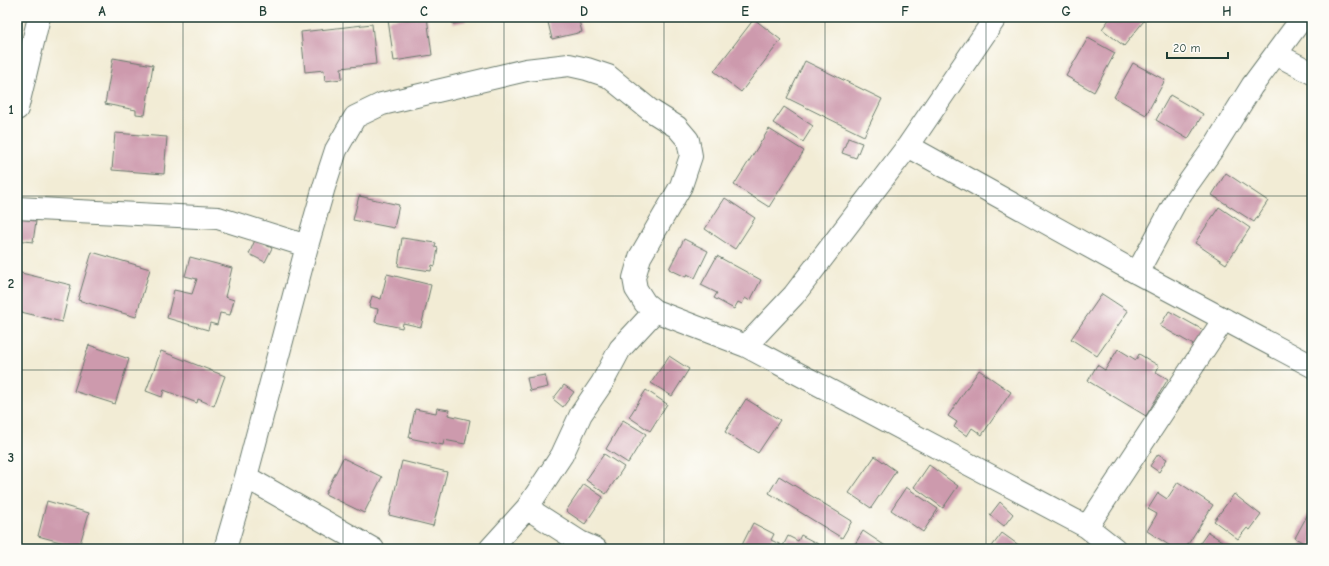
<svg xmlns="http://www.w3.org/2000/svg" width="1329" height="566" viewBox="0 0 1329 566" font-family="'Comic Neue',sans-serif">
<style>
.building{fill:#cd9aad}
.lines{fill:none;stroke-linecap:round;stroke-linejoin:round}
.minor-casing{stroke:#697a6c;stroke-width:24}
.minor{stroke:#fff;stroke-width:22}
.grid{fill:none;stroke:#1f3d34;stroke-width:1;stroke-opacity:0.55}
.neatline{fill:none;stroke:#1f3d34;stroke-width:1.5}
.grid-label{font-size:13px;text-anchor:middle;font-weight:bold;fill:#1f3d34}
</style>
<rect width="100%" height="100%" fill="#fdfcf7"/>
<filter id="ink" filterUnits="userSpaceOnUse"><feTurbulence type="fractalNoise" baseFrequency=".025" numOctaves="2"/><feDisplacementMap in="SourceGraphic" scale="8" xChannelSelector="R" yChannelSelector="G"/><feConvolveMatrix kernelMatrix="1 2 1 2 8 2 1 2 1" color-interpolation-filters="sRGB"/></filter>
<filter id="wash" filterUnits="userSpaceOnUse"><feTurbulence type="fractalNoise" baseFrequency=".012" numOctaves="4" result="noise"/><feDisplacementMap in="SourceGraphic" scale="16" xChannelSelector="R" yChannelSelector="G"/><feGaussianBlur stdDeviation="0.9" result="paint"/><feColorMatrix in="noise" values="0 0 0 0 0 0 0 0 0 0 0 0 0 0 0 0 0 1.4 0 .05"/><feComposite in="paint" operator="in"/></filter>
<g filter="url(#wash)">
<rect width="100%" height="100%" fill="#f2ecd5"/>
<g id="blocks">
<path class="building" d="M 406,17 L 427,17 L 432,55 L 394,61 L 388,20 Z
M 452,17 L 465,17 L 466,21 L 453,24 Z
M 549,17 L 578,17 L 582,32 L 552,39 L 547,18 Z
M 1111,17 L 1147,17 L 1124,46 L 1102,29 Z
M 754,19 L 781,40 L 741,92 L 714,71 Z
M 372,24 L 376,64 L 341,68 L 342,79 L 325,81 L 324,70 L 305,72 L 301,32 Z
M 1088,38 L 1115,53 L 1094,92 L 1066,76 Z
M 113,58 L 153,65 L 145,115 L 136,114 L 136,110 L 105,104 Z
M 805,61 L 882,99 L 864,136 L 787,98 Z
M 1133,63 L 1165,80 L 1146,115 L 1114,97 Z
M 1170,95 L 1203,114 L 1188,139 L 1156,120 Z
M 784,107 L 813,126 L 803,142 L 773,123 Z
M 769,129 L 804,151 L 769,207 L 734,185 Z
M 115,133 L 167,137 L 164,174 L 112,170 Z
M 848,138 L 862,143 L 856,158 L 842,153 Z
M 1226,173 L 1268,201 L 1254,222 L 1212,195 Z
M 359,196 L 399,205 L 394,228 L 353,220 Z
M 725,198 L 755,218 L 735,249 L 705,229 Z
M 1219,207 L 1250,228 L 1226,264 L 1195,243 Z
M 17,219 L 36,221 L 33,242 L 17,240 Z
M 402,238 L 436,243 L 435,247 L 438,248 L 435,266 L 432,265 L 431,271 L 398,266 Z
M 684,239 L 708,251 L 695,278 L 687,274 L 686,277 L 669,269 Z
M 255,240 L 272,248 L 265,262 L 249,254 Z
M 92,252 L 150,269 L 136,317 L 78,300 Z
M 717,256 L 761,280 L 750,301 L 745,298 L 742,304 L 738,302 L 734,309 L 714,298 L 717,293 L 701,285 Z
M 190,257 L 232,268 L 225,297 L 234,300 L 230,315 L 220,313 L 217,325 L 210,323 L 208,330 L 167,318 L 174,290 L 192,294 L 197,279 L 185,276 Z
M 17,272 L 71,285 L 62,322 L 17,311 Z
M 387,274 L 431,285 L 421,327 L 403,323 L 402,328 L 375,322 L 378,309 L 369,307 L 372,296 L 381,299 Z
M 1102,294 L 1128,311 L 1097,356 L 1071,339 Z
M 1169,311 L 1205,331 L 1197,347 L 1160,326 Z
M 89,345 L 129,359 L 115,404 L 74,391 Z
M 1118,349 L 1136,360 L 1139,354 L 1159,366 L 1156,372 L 1168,379 L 1146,416 L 1088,381 L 1097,365 L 1105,370 Z
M 161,351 L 225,376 L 214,406 L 198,399 L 197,403 L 164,390 L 162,397 L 146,391 Z
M 669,356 L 689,369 L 672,396 L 651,383 Z
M 979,370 L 1011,392 L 982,435 L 972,428 L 967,436 L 954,427 L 957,422 L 948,416 Z
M 545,375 L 548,387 L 530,391 L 527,378 Z
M 564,385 L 574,392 L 563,407 L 553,399 Z
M 646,390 L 667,404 L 650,431 L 629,417 Z
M 746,399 L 780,420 L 758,453 L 725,432 Z
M 437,408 L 449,410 L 448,415 L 470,420 L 465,444 L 444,440 L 443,445 L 409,438 L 415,409 L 436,413 Z
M 623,420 L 646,434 L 628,463 L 606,449 Z
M 604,454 L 624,467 L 606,494 L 586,480 Z
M 1158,454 L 1167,459 L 1159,472 L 1150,466 Z
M 875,456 L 896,471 L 871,508 L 849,493 Z
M 343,458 L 382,477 L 364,513 L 325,494 Z
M 402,461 L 447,472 L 433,526 L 389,515 Z
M 929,465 L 958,486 L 943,508 L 914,487 Z
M 779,476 L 852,521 L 842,538 L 769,493 Z
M 1178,482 L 1213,505 L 1185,549 L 1175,549 L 1147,531 L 1157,514 L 1148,509 L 1158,493 L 1167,499 Z
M 584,484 L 603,497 L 585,524 L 566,511 Z
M 906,487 L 938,509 L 923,532 L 891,510 Z
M 1234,494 L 1261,515 L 1250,530 L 1247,528 L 1238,539 L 1214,521 Z
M 47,501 L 89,513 L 79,547 L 38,536 Z
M 1000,502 L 1013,514 L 1004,526 L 990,515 Z
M 1309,512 L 1312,513 L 1312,549 L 1304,549 L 1300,546 L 1302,542 L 1295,538 Z
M 753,523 L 774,534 L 771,540 L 783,546 L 788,536 L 798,541 L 801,535 L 818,544 L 815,549 L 740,549 Z
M 863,531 L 890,549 L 852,549 Z
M 1208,532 L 1234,549 L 1196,549 Z
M 1002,533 L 1024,549 L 990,549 Z"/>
</g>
</g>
<g filter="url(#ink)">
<use href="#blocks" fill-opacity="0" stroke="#697a6c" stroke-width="1"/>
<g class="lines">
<defs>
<path id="minor" d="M 1276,54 L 1312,73
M 17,109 L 39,17
M 908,146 L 1137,273 L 1312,366
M 17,208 L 218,218 L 307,246
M 1137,273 L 1177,199 L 1214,147 L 1252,86 L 1303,17
M 746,346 L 794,295 L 908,146 L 996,17
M 246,477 L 373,549
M 527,508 L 580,542 L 596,549
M 1087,527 L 1224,319
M 225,549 L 246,477 L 307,246 L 324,187 L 336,150 L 355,117 L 382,104 L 526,70 L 569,65 L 587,69 L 608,76 L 650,110 L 677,127 L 688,140 L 691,156 L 681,186 L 640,257 L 634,278 L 636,289 L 645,303 L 655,311 L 746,346 L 1087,527 L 1115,549
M 490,549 L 527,508 L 562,455 L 581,414 L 602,383 L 620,349 L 655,311"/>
</defs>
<use href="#minor" class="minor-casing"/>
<use href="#minor" class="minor"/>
</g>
</g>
<path class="grid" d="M 183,17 L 183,549M 343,17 L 343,549M 504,17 L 504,549M 664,17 L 664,549M 825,17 L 825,549M 986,17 L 986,549M 1146,17 L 1146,549M 17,196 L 1312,196M 17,370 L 1312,370"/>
<rect width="1329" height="566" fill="none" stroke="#fdfcf7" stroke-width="44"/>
<path d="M1167 52v6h61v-6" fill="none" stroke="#1f3d34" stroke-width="2"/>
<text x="1173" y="52" font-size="12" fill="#1f3d34" stroke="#fdfcf7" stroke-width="3" paint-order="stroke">20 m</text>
<rect x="22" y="22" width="1285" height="522" class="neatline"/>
<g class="grid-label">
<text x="102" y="16">A</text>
<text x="263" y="16">B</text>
<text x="424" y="16">C</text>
<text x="584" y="16">D</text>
<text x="745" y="16">E</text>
<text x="905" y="16">F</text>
<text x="1066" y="16">G</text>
<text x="1227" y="16">H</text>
<text x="11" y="114">1</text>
<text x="11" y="288">2</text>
<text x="11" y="462">3</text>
</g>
</svg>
